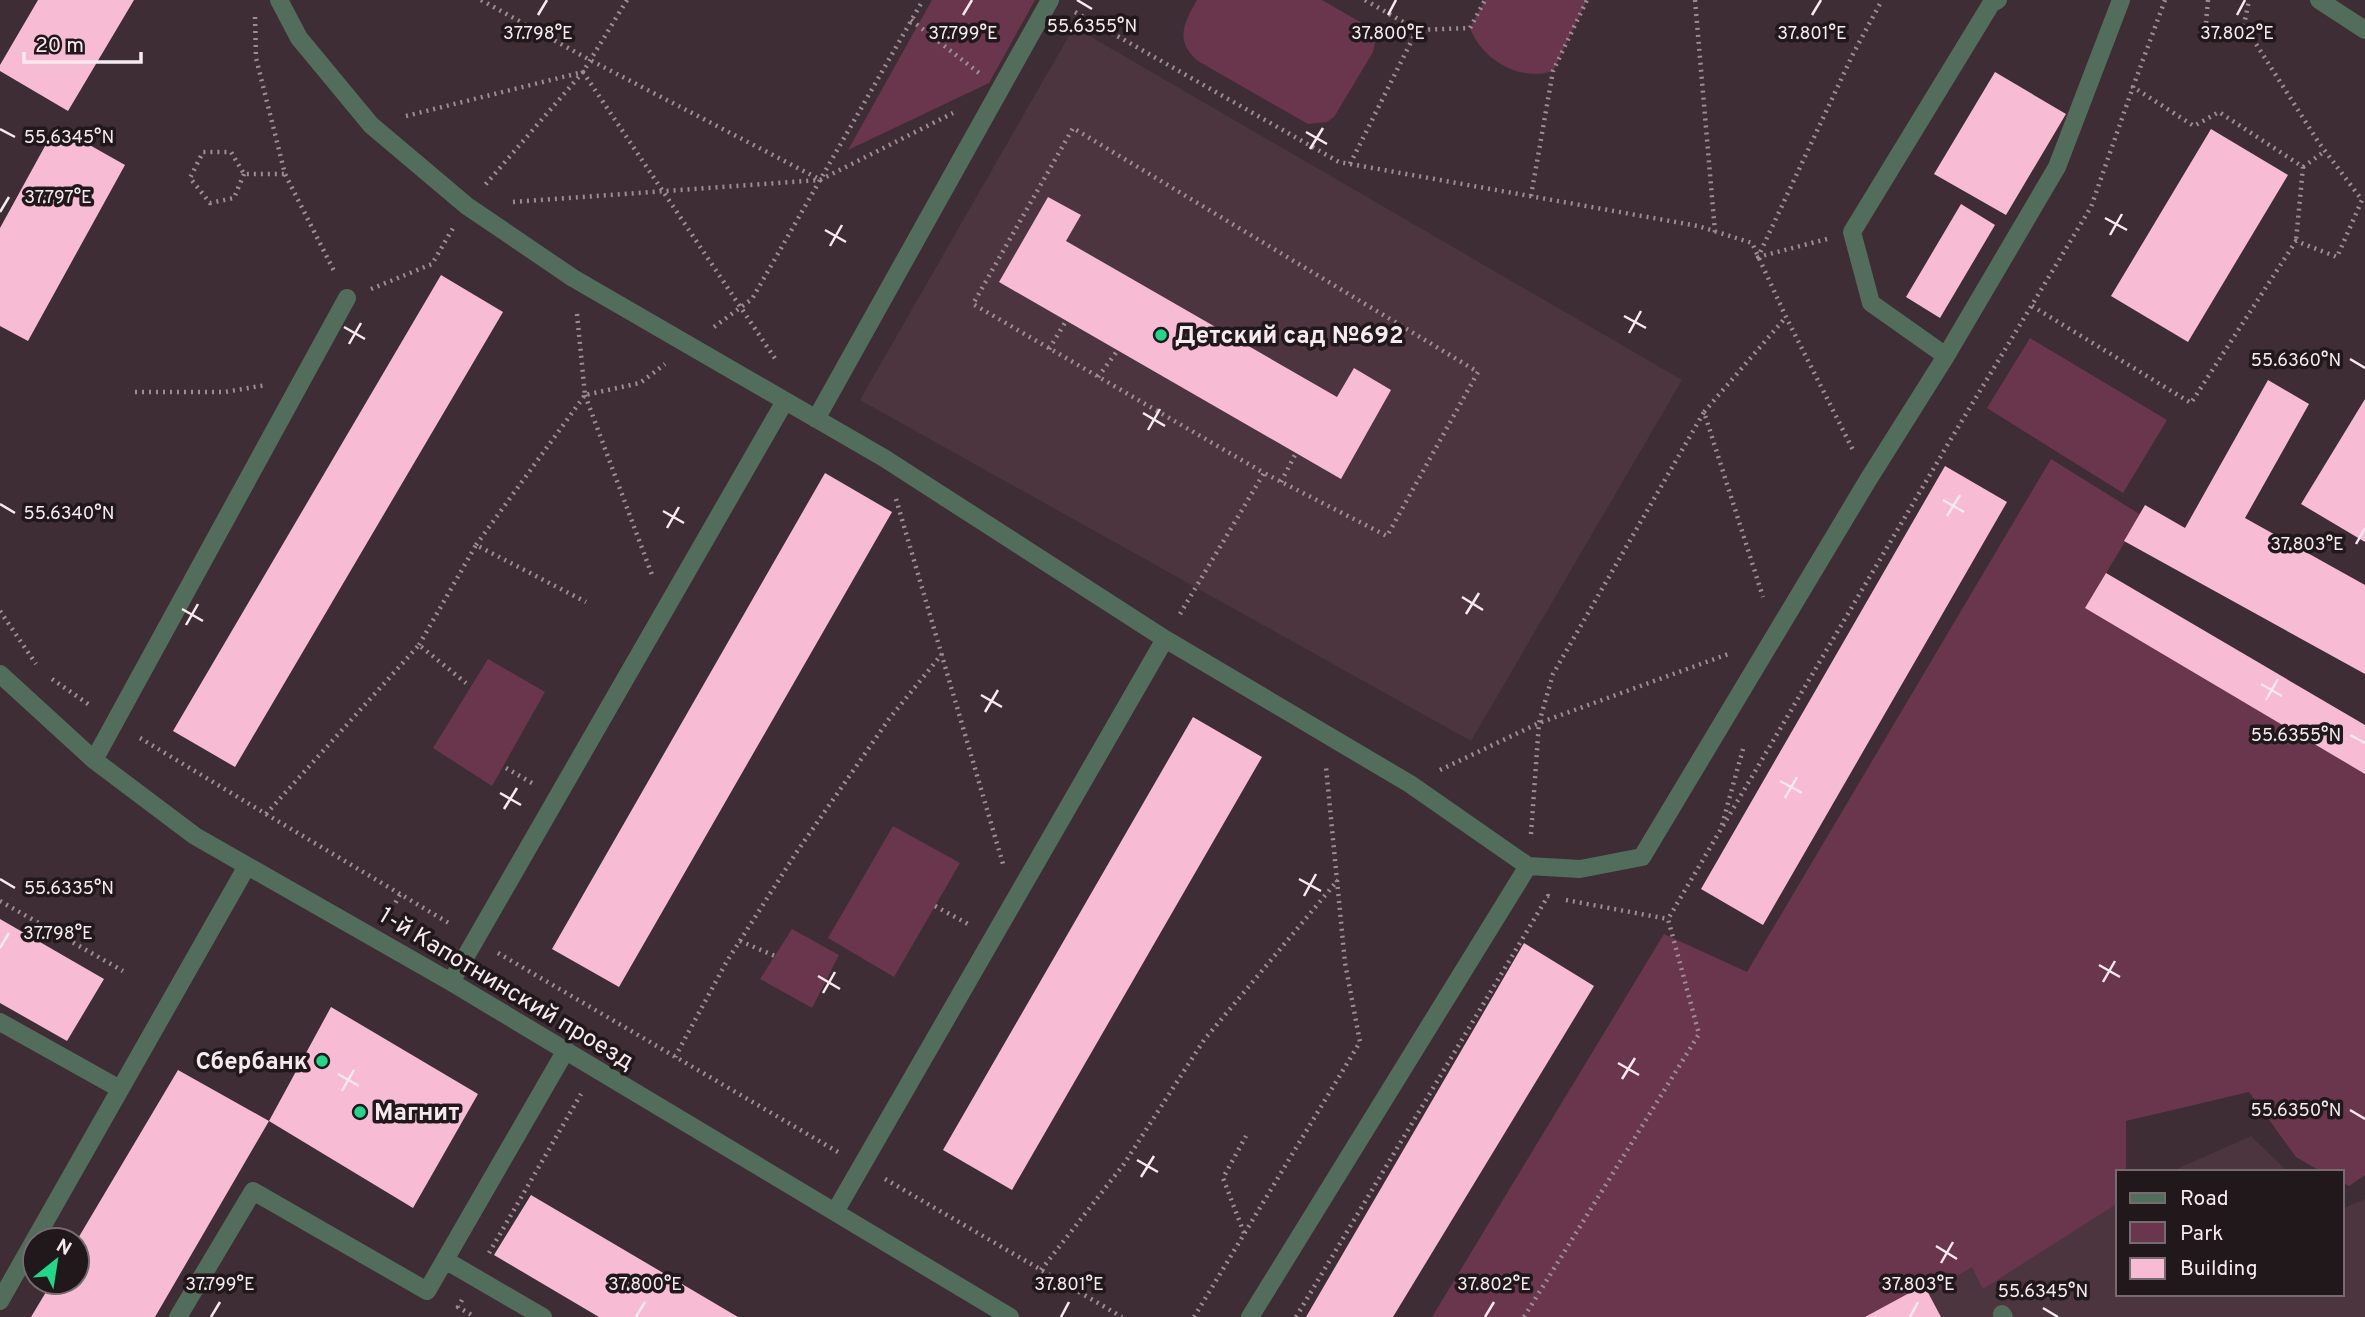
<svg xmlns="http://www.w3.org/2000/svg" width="2365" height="1317" font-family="Overpass,sans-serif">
<rect width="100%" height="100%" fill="#3e2d34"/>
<!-- built -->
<path fill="#4c353f" d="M1074,27L1682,380L1471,741L860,400Z
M2251,1136L2288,1172H2170Z
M2118,1195V1294H2342V1209L2365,1199V1317H1779Z"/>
<!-- green -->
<path fill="#6a364d" d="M932,0H1035L989,83L848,150Z
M1197,0H1322L1367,26L1375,43L1373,52L1334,117L1327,122L1308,124L1198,61C1174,41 1184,23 1197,0Z
M1485,0H1587L1553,71C1520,82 1482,60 1470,28Z
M2030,338L2167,420L2123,493L1987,408Z
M2051,459L2141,515L2090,600L2365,767V1175L2349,1186L2342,1182V1172H2322L2296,1157L2249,1092L2126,1121V1172H2118V1203L1983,1289L1972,1267L1888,1317H1432L1664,934L1747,972Z
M488,659L545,692L492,786L433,748Z
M893,826L960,863L894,977L828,938Z
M792,929L839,955L812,1008L760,979Z"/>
<!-- building -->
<path fill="#f7bcd3" d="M38,0H134L68,111L0,71V65Z
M1995,72L2066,114L2006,215L1934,174Z
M56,126L125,165L28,341L0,326V228Z
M2211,129L2288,175L2188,342L2111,296Z
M1048,197L1081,215L1066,241L1337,397L1354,368L1391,390L1341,479L999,282Z
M1961,204L1995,225L1940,318L1906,297Z
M441,275L503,312L235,767L173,731Z
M2268,380L2309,404L2245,518L2365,585V674L2124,541L2145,505L2185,528Z
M2365,399V542L2301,504Z
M1945,466L2007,502L1763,925L1701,889Z
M825,473L892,512L619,987L552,949Z
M2106,573L2365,725V774L2085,608Z
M1193,717L1262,757L1012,1190L943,1150Z
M0,919L104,979L67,1041L0,1003Z
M1524,943L1594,986L1393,1317H1306Z
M331,1007L478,1094L413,1208L269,1121Z
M178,1070L269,1121L155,1317H31L52,1282H77V1240Z
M531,1195L738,1317H599L494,1255Z
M1924,1285L1941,1317H1865Z"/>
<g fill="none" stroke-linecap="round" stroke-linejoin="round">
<!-- path -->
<path stroke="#9c8d93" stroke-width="4.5" stroke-dasharray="2 5" stroke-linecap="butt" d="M481,0L590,60L819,179
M627,0L583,72L776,360
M1365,0L1417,30
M1695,0L1715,232
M2165,0L2133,87L2194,126L2219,112L2303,167L2296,241
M2208,0L2206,23L2226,32L2244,25L2249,0
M1075,12L1339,162L1698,226L1752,243L1786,317L1854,452
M255,17L256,58L285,174L335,273
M911,20L979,73
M406,116L583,72L485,185
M1350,164L1417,30L1470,28L1485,0
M2303,167L2325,151
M244,174L234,198L210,203L190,178L203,152H231L244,174H285
M1531,196L1553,71L1587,0
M513,202L820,180L953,113
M1827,239L1758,257L1853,54L1882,0
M371,289L432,264L453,228
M2032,306L2191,403L2296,241L2337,257L2362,200L2319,143L2244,25
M577,314L585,395L640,383L665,364
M714,327L752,299L923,0
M1049,349L1066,321
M1098,377L1118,350
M135,392H225L266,385
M585,395L652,575
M1704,412L1786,317
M1281,482L1296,453
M896,499L1003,864
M476,545L585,395
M0,611L36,664
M1180,614L1264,473L973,304L1073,128L1478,372L1387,536L1264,473
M419,645L476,545L586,602
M52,679L91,706
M140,738L266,814L419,645L466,683
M506,768L532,783
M1440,770L1539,723L1731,653
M266,814L452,925
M1722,825L1743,749
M1531,834L1539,723L1553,674L1704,412L1763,597
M1566,900L1668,919
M0,901L123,971
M935,906L968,924
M389,915L400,894
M740,941L775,956
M498,953L838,1152
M675,1057L727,961L796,853L889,719L942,654
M885,1179L1122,1317
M1244,1233L1223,1178L1246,1136
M489,1253L581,1094
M1041,1270L1124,1164L1204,1040L1338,880
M462,1300L458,1307L475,1317
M1194,1317L1360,1042L1345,963L1326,767
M1296,1317L1548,896L1550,897
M1524,1317L1699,1034L1668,919L1951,439L2091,207L2133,87"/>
<!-- minor -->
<path stroke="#526d5c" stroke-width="18" d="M279,0L299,38L371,125L467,206L573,278L884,458L1165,639L1410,784L1528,866
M2319,0L2365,30
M1946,356L1871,303L1852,232L1991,4L1998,0
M816,419L1050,0
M0,674L94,760L195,836L451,982L1010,1317
M94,760L347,298
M451,982L785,401
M0,1022L120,1089
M835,1212L1165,639
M445,1260L543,1317
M0,1301L247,866
M2002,1314L2004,1317
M178,1317L253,1191L427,1291L566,1050
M1250,1317L1528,866L1580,869L1642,857L1868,480L1946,356L2057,167L2121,0"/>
</g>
<!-- ticks -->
<path fill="none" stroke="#f6eaef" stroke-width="2.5" d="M1077,0L1092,9M538,15L547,0M963,15L972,0M1388,15L1396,0M1812,15L1821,0M2237,15L2245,0M0,129L15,137M1306,132L1327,144M1310,149L1323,128M0,212L9,197M2105,218L2127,230M825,230L846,242M2110,235L2122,214M830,246L842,225M1624,316L1646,328M344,327L365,339M1629,333L1641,311M349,344L361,323M2350,359L2365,368M1143,413L1165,426M1148,430L1160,409M1943,500L1964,512M0,504L15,513M663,511L684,523M1947,516L1960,495M667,528L679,507M2356,544L2365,528M1462,597L1483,610M182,609L203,621M1466,614L1479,593M186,625L198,604M2261,684L2282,696M981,695L1002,707M2266,700L2278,679M985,712L998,690M2350,735L2365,743M1780,781L1802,793M500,793L521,805M1785,798L1797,777M504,809L517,788M0,879L15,888M1299,879L1321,891M1304,896L1316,874M0,948L9,933M2099,965L2120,977M818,976L840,989M2103,982L2115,961M823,993L835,972M1618,1063L1639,1075M338,1074L359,1086M1622,1079L1635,1058M342,1091L354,1070M2350,1110L2365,1119M1137,1160L1158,1172M1141,1177L1154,1156M1936,1246L1957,1259M1941,1263L1953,1242M2043,1308L2058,1317M211,1317L220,1302M636,1317L645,1302M1061,1317L1069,1302M1485,1317L1494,1302M1910,1317L1918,1302"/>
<!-- markers -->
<g fill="#20d887" stroke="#20181b" stroke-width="2.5">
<circle cx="1161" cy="335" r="7"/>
<circle cx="322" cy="1061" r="7"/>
<circle cx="360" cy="1112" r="7"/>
</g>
<g text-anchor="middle" stroke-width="7" stroke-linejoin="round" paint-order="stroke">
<!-- poi labels -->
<g font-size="24" font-weight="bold" fill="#f6eaef" stroke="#20181b" text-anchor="start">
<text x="1175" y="343">Детский сад №692</text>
<text x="308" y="1069" text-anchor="end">Сбербанк</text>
<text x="374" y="1120">Магнит</text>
</g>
<!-- street labels -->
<g font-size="24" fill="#f6eaef" stroke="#20181b">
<text transform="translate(507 988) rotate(31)" y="8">1-й Капотнинский проезд</text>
</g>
</g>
<g font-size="18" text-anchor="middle" fill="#f6eaef" stroke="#20181b" stroke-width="7" stroke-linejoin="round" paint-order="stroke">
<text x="1092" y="32">55.6355°N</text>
<text x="538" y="39">37.798°E</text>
<text x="963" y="39">37.799°E</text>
<text x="1388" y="39">37.800°E</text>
<text x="1812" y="39">37.801°E</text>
<text x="2237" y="39">37.802°E</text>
<text x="69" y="143">55.6345°N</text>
<text x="58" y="203">37.797°E</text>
<text x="2296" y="366">55.6360°N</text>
<text x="69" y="519">55.6340°N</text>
<text x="2307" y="550">37.803°E</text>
<text x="2296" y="741">55.6355°N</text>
<text x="69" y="894">55.6335°N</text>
<text x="58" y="939">37.798°E</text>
<text x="2296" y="1116">55.6350°N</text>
<text x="220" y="1290">37.799°E</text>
<text x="645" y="1290">37.800°E</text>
<text x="1069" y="1290">37.801°E</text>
<text x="1494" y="1290">37.802°E</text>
<text x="1918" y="1290">37.803°E</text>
<text x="2043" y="1297">55.6345°N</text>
</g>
<!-- legend -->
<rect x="2116" y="1170" width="228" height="126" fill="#20181b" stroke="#766c70" stroke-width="2"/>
<rect x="2130" y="1193" width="35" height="10" fill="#526d5c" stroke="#766c70" stroke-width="2"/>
<text x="2180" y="1205" font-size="21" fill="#f6eaef">Road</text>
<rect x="2130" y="1222" width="35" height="21" fill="#6a364d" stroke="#766c70" stroke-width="2"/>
<text x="2180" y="1240" font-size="21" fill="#f6eaef">Park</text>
<rect x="2130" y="1258" width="35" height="21" fill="#f7bcd3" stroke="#766c70" stroke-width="2"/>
<text x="2180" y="1275" font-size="21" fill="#f6eaef">Building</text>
<!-- north arrow -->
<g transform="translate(56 1261) rotate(30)"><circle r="33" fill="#20181b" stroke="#766c70" stroke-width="2"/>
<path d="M0-5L12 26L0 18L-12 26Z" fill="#20d887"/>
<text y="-10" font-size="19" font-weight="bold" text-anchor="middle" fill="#f6eaef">N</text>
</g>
<!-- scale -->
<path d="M24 52v10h117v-10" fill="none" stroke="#f6eaef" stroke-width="3.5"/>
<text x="35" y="52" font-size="21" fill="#f6eaef" stroke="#20181b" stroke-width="5" paint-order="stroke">20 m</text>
</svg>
